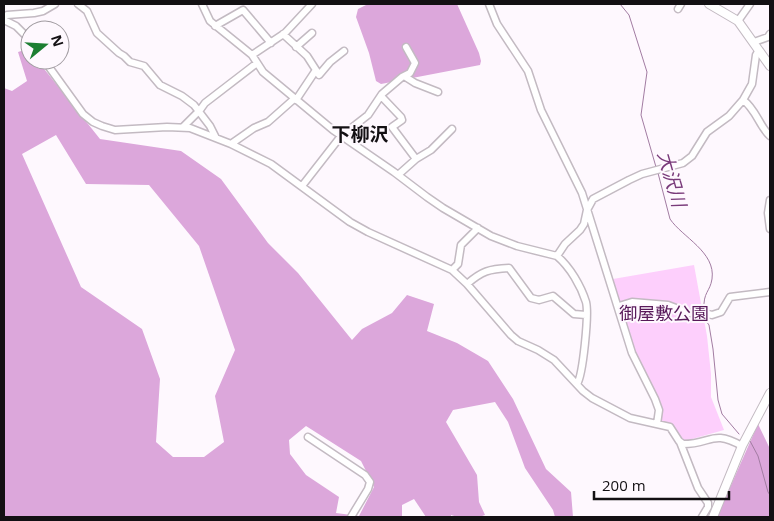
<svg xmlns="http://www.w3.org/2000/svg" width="774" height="521" font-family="'Open Sans','Noto Sans JP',sans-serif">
<rect width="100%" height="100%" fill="#fef8fe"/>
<!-- green -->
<path fill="#fdcffc" d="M694,265L707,336L711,374V397L724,430L685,441L680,437L673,426L660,421L661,405L634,352L613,279Z"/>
<!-- forest -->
<path fill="#dca7db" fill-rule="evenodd" d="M368,4H457L479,53L481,61L480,65L381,84L376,81L369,53L356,17L358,9Z
M28,49L30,51V60H37L100,139L181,151L221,179L268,243L298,273L352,340L362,329L392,313L407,295L434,304L427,331L457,343L488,361L513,399L546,469L571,492L573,517H555L553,510L525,468L508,422L495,402L453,410L446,422L477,475L479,502L485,515C476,519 461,519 451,515V517H426L414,499L402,505V517H4V88L12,91L27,81L18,52ZM56,135L86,184L149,185L199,246L235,350L215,396L224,442L204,457H173L156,442L160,379L142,329L81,287L22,154ZM306,426L361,461L374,487L359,516L336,513L339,497L306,475L290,454L289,440Z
M758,424L770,449V517H717Z"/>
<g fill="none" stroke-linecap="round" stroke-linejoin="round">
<!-- stream -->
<path stroke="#a27ca2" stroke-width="1" d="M620,4L629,15L647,72L641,115L656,167
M658,173L670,219C682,237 716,252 712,279C710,292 703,292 704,309
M705,316L706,321L709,325L713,349L718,400L722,414L739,434
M750,441L758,456L768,492L770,495"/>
<defs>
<path id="minor" d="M78,4L87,11L97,33L119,53L124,56L130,62L144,66L160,85L182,96L194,105L210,126L216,138
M202,4L210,21L252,55L263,72L333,130L394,172L427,197L443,208L491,236L517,246L557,256C570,267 581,286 586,302C589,314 583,375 577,384
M489,4L497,24L528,71L541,110L582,193L632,353L655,399L659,410L657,424
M678,9L681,4
M4,17L7,15L34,13L43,11L55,4
M4,20L16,26L30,40
M738,21L750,4
M215,26L243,10L271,43
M283,34L307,56L316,70L296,100
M754,42L768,37L770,34
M296,47L312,33
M252,55L285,33L312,4
M44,60L83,114L93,122L102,126L115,130L167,127L190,128L231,144L271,164L350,222L368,232L452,270L467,284L511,335L518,341L538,350L554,360L583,391L592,398L630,418L670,427L679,441L683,444C712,444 712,429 742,446
M316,70L319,75L330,62L344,51
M404,76L415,83L438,92
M381,96L401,117L402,120L392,127L416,159
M743,100C756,109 759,126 770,136
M183,127L200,110L205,103L257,63
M231,144L254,128L268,122L294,99
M398,175L416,159L431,150L452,129
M302,186L341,136L368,115L382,94L402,77L410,73L415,63L406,47
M770,200L768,213L770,229
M557,256L565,244L580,230L584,224L587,210L593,199L629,180L642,174L683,163L692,156L707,132L729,116L743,100L752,84L756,55L759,50
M452,270L458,264L461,245L478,228
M467,284C482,271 489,269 509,268L531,298L539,300L553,296L574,314L586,315
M619,306L632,302L668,305L689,313L700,312L712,315L721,312L730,297L770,292
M308,437L365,475L370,482L368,489L351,517
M680,442L698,488L708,503V507L702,517"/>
<path id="major" d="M709,4L738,21L770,66
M713,517L742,446L770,393"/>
</defs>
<!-- minor casing -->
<use href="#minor" stroke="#c3bac2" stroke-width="9"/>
<!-- major casing -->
<use href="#major" stroke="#c3bac2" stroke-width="10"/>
<!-- minor -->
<use href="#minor" stroke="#fff" stroke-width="6"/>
<!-- major -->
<use href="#major" stroke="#fff" stroke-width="8"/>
</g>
<g text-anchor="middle" stroke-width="4" stroke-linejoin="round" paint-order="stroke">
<!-- park labels -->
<g font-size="18" fill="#581a5a" stroke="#fef8fe">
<text x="664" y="320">御屋敷公園</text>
</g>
<!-- neighbourhood labels -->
<g font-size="19" font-weight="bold" fill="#131013" stroke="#fef8fe">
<text x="360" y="141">下柳沢</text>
</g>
<!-- water labels -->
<g font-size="19" font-style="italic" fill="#793a7a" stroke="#fef8fe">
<text transform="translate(672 179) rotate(74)" y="7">大沢川</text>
</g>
</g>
<!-- border -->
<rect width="774" height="521" fill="none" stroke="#131013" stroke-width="10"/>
<!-- north arrow -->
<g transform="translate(45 45) rotate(72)"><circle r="24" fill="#fef8fe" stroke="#a09ba0"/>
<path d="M0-4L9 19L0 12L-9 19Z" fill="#1c7f32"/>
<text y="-8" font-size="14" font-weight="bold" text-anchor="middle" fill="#131013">N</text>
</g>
<!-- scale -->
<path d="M594 491v8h135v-8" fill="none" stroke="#131013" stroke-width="2.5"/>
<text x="602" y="491" font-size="15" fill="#131013" stroke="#fef8fe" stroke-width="4" paint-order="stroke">200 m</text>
</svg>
